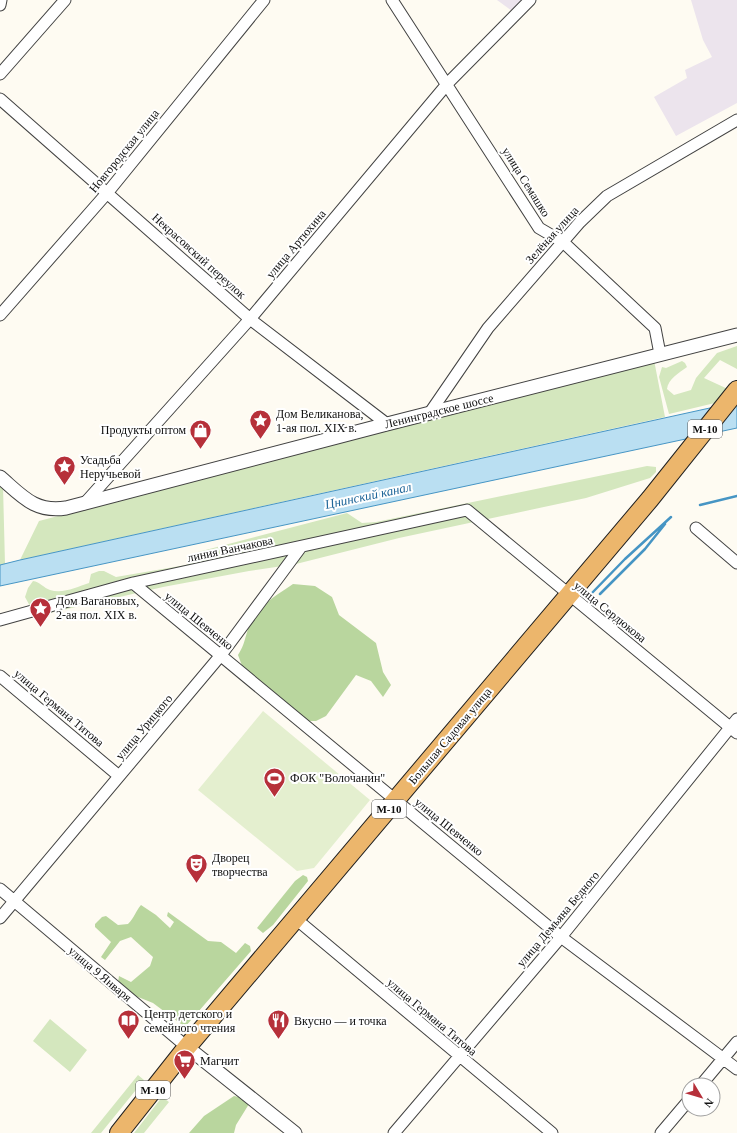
<svg xmlns="http://www.w3.org/2000/svg" width="737" height="1133" font-family="'Times New Roman',serif">
<rect width="100%" height="100%" fill="#fefbf2"/>
<!-- industrial -->
<path fill="#ece4ed" d="M497,0H523L512,11Z
M691,0H737V103L676,136L654,97L687,78L685,70L712,57L703,40Z"/>
<!-- green -->
<path fill="#d4e7be" d="M737,346V369L720,360L704,378L730,390L719,402L669,414L659,377L662,367L666,368L682,361L685,363L687,367C679,373 668,379 667,389L674,395L691,390L696,378L717,353Z
M654,360L665,417L20,560L39,521Z
M647,466L656,467V472L650,478L586,498L399,538L296,564L249,571L163,587L41,615L31,608L25,597L28,588L33,581C40,582 44,588 50,590C63,594 77,587 89,583L91,574L99,571H104L116,577L186,565L190,563L198,552L347,513L362,523L376,522Z
M0,484L3,486L5,564L0,565Z
M50,1019L87,1050L70,1072L33,1041Z
M138,1075L144,1080L101,1133H91Z
M162,1097L169,1102L144,1133H134Z"/>
<!-- forest -->
<path fill="#b9d69e" d="M293,584L315,586L332,597L339,615L376,643L383,672L391,685L383,697L371,681L356,675L326,716L316,721H306L244,671L238,655C245,644 245,637 249,626C257,606 277,595 293,584Z
M303,875L307,877L308,881L273,925L263,933L257,928L295,881Z
M141,905L156,915L170,928L174,922L167,916L168,912L208,941L221,942L236,953L245,943L250,946L251,951L185,1027L153,1003L133,995L118,982L119,976L131,982L150,966L153,957L131,937L120,941L105,960L101,957L111,942L95,927V924L102,917L106,916L118,925L128,924C135,917 135,912 141,905Z
M234,1096L243,1098L249,1104L236,1125L234,1133H189L204,1116Z"/>
<!-- pitch -->
<path fill="#e4efcf" d="M263,711L370,800L314,868L297,871L198,790Z"/>
<!-- water -->
<path fill="#badff2" stroke="#4695c4" d="M737,402V428L0,586V565L20,560Z"/>
<g fill="none" stroke-linecap="round" stroke-linejoin="round">
<!-- stream -->
<path stroke="#4695c4" stroke-width="2.5" d="M700,505L737,496
M591,594L625,559L671,517
M600,594L645,549L665,524"/>
<defs>
<path id="minor" d="M392,0L539,228L563,242L655,328L660,354
M0,5L1,0
M0,74L65,0
M0,99L250,319L387,424
M0,315L108,192L264,0
M429,414L488,328L580,222L607,196L737,120
M84,504L250,319L448,83L530,0
M696,528L737,563
M133,583L561,937L737,1069
M0,620L133,583L467,510L737,733
M0,676L119,776
M0,889L187,1047
M0,918L221,655L301,547
M296,919L552,1133
M701,1085L737,1042
M394,1133L561,937L737,719
M661,1133L689,1100"/>
<path id="tertiary" d="M0,477C22,496 35,513 66,508L387,424L737,335
M187,1047L295,1133"/>
<path id="trunk" d="M119,1133L187,1047L650,499L737,390"/>
</defs>
<!-- minor casing -->
<use href="#minor" stroke="#424242" stroke-width="13"/>
<!-- tertiary casing -->
<use href="#tertiary" stroke="#424242" stroke-width="15"/>
<!-- trunk casing -->
<use href="#trunk" stroke="#202020" stroke-width="20"/>
<!-- minor -->
<use href="#minor" stroke="#fff" stroke-width="11"/>
<!-- tertiary -->
<use href="#tertiary" stroke="#fff" stroke-width="13"/>
<!-- trunk -->
<use href="#trunk" stroke="#ecb66c" stroke-width="18"/>
</g>
<!-- icons -->
<defs>
<symbol id="sight-pin" viewBox="-11 -11 22 30"><path d="M0 17L-7.5 6A9.5 9.5 0 1 1 7.5 6Z" fill="#b6303a" stroke="#fff"/><path d="M0-6L1.8-2.2L6-1.7L2.9 1.2L3.7 5.4L0 3.3L-3.7 5.4L-2.9 1.2L-6-1.7L-1.8-2.2Z" fill="#fff"/></symbol>
<symbol id="shop-pin" viewBox="-11 -11 22 30"><path d="M0 17L-7.5 6A9.5 9.5 0 1 1 7.5 6Z" fill="#b6303a" stroke="#fff"/><path d="M-5-2.5h2.3a2.7 3.5 0 0 1 5.4 0H5L5.5 6h-11ZM-1.5-2.5h3a1.5 2.3 0 0 0-3 0Z" fill="#fff"/></symbol>
<symbol id="stadium-pin" viewBox="-11 -11 22 30"><path d="M0 17L-7.5 6A9.5 9.5 0 1 1 7.5 6Z" fill="#b6303a" stroke="#fff"/><path d="M0-5a6.5 5 0 1 0 0 10a6.5 5 0 1 0 0-10ZM-3.5-1.8h7v3.6h-7Z" fill="#fff"/></symbol>
<symbol id="theatre-pin" viewBox="-11 -11 22 30"><path d="M0 17L-7.5 6A9.5 9.5 0 1 1 7.5 6Z" fill="#b6303a" stroke="#fff"/><path d="M-5-5.5Q0-4 5-5.5V0Q5 5 0 6Q-5 5-5 0ZM-3.3-2.5H-1v1.5H-3.3ZM1-2.5H3.3v1.5H1ZM-2.8 1Q0 5.5 2.8 1Z" fill="#fff"/></symbol>
<symbol id="library-pin" viewBox="-11 -11 22 30"><path d="M0 17L-7.5 6A9.5 9.5 0 1 1 7.5 6Z" fill="#b6303a" stroke="#fff"/><path d="M-6-4Q-3-5.5-.7-3.5V5Q-3 3-6 4ZM6-4Q3-5.5 .7-3.5V5Q3 3 6 4Z" fill="#fff"/></symbol>
<symbol id="restaurant-pin" viewBox="-11 -11 22 30"><path d="M0 17L-7.5 6A9.5 9.5 0 1 1 7.5 6Z" fill="#b6303a" stroke="#fff"/><path d="M-5-6h1v4h1v-4h1v4h1v-4h1v5L-1.5 .5V6h-2V.5L-5-1ZM5-6V6H3V1.5H1.5Q1.5-4 5-6Z" fill="#fff"/></symbol>
<symbol id="supermarket-pin" viewBox="-11 -11 22 30"><path d="M0 17L-7.5 6A9.5 9.5 0 1 1 7.5 6Z" fill="#b6303a" stroke="#fff"/><path d="M-6-5.5h2.5l.6 2H6L4.5 2H-2.5L-4.4-4H-6ZM-1.5 3.2a1.3 1.3 0 1 0 .1 0ZM3 3.2a1.3 1.3 0 1 0 .1 0Z" fill="#fff"/></symbol>
</defs>
<g fill-rule="evenodd">
<use href="#sight-pin" x="248" y="408" width="25" height="34"/>
<use href="#shop-pin" x="188" y="418" width="25" height="34"/>
<use href="#sight-pin" x="52" y="454" width="25" height="34"/>
<use href="#sight-pin" x="28" y="596" width="25" height="34"/>
<use href="#stadium-pin" x="262" y="766" width="25" height="34"/>
<use href="#theatre-pin" x="184" y="852" width="25" height="34"/>
<use href="#library-pin" x="116" y="1008" width="25" height="34"/>
<use href="#restaurant-pin" x="266" y="1008" width="25" height="34"/>
<use href="#supermarket-pin" x="172" y="1048" width="25" height="34"/>
</g>
<g text-anchor="middle" stroke-width="4" stroke-linejoin="round" paint-order="stroke">
<!-- shield labels -->
<g fill="#fff" stroke="#575757" stroke-width="1">
<rect x="688" y="420" width="34" height="18" rx="3"/>
<rect x="372" y="800" width="34" height="18" rx="3"/>
<rect x="136" y="1081" width="34" height="18" rx="3"/>
</g>
<g font-size="11" font-weight="bold" fill="#0f0f0f">
<text x="705" y="433">М-10</text>
<text x="389" y="813">М-10</text>
<text x="153" y="1094">М-10</text>
</g>
<!-- street labels -->
<g font-size="12" fill="#0f0f0f" stroke="#fff">
<text transform="translate(124 151) rotate(-51)" y="4">Новгородская улица</text>
<text transform="translate(526 182) rotate(58)" y="4">улица Семашко</text>
<text transform="translate(552 235) rotate(-48)" y="4">Зелёная улица</text>
<text transform="translate(296 244) rotate(-50)" y="4">улица Артюхина</text>
<text transform="translate(199 256) rotate(42)" y="4">Некрасовский переулок</text>
<text transform="translate(439 411) rotate(-14)" y="4">Ленинградское шоссе</text>
<text transform="translate(230 549) rotate(-12)" y="4">линия Ванчакова</text>
<text transform="translate(610 612) rotate(39)" y="4">улица Сердюкова</text>
<text transform="translate(199 621) rotate(39)" y="4">улица Шевченко</text>
<text transform="translate(59 708) rotate(40)" y="4">улица Германа Титова</text>
<text transform="translate(144 727) rotate(-50)" y="4">улица Урицкого</text>
<text transform="translate(450 736) rotate(-50)" y="4">Большая Садовая улица</text>
<text transform="translate(449 827) rotate(39)" y="4">улица Шевченко</text>
<text transform="translate(558 919) rotate(-50)" y="4">улица Демьяна Бедного</text>
<text transform="translate(100 974) rotate(40)" y="4">улица 9 Января</text>
<text transform="translate(432 1017) rotate(40)" y="4">улица Германа Титова</text>
</g>
<!-- poi labels -->
<g font-size="12" fill="#0f0f0f" stroke="#fff" text-anchor="start">
<text x="276" y="418">Дом Великанова,<tspan x="276" dy="14">1-ая пол. XIX в.</tspan></text>
<text x="186" y="434" text-anchor="end">Продукты оптом</text>
<text x="80" y="464">Усадьба<tspan x="80" dy="14">Неручьевой</tspan></text>
<text x="56" y="605">Дом Вагановых,<tspan x="56" dy="14">2-ая пол. XIX в.</tspan></text>
<text x="290" y="782">ФОК "Волочанин"</text>
<text x="212" y="862">Дворец<tspan x="212" dy="14">творчества</tspan></text>
<text x="144" y="1018">Центр детского и<tspan x="144" dy="14">семейного чтения</tspan></text>
<text x="294" y="1025">Вкусно — и точка</text>
<text x="200" y="1065">Магнит</text>
</g>
<!-- water labels -->
<g font-size="13" font-style="italic" fill="#206799" stroke="#fff">
<text transform="translate(368 495) rotate(-12)" y="5">Цнинский канал</text>
</g>
</g>
<!-- north arrow -->
<g transform="translate(701 1097) rotate(128)"><circle r="19" fill="#ffffff" stroke="#9f9f9f"/>
<path d="M0-3L7 15L0 10L-7 15Z" fill="#b6303a"/>
<text y="-6" font-size="11" font-weight="bold" text-anchor="middle" fill="#0f0f0f">N</text>
</g>
</svg>
